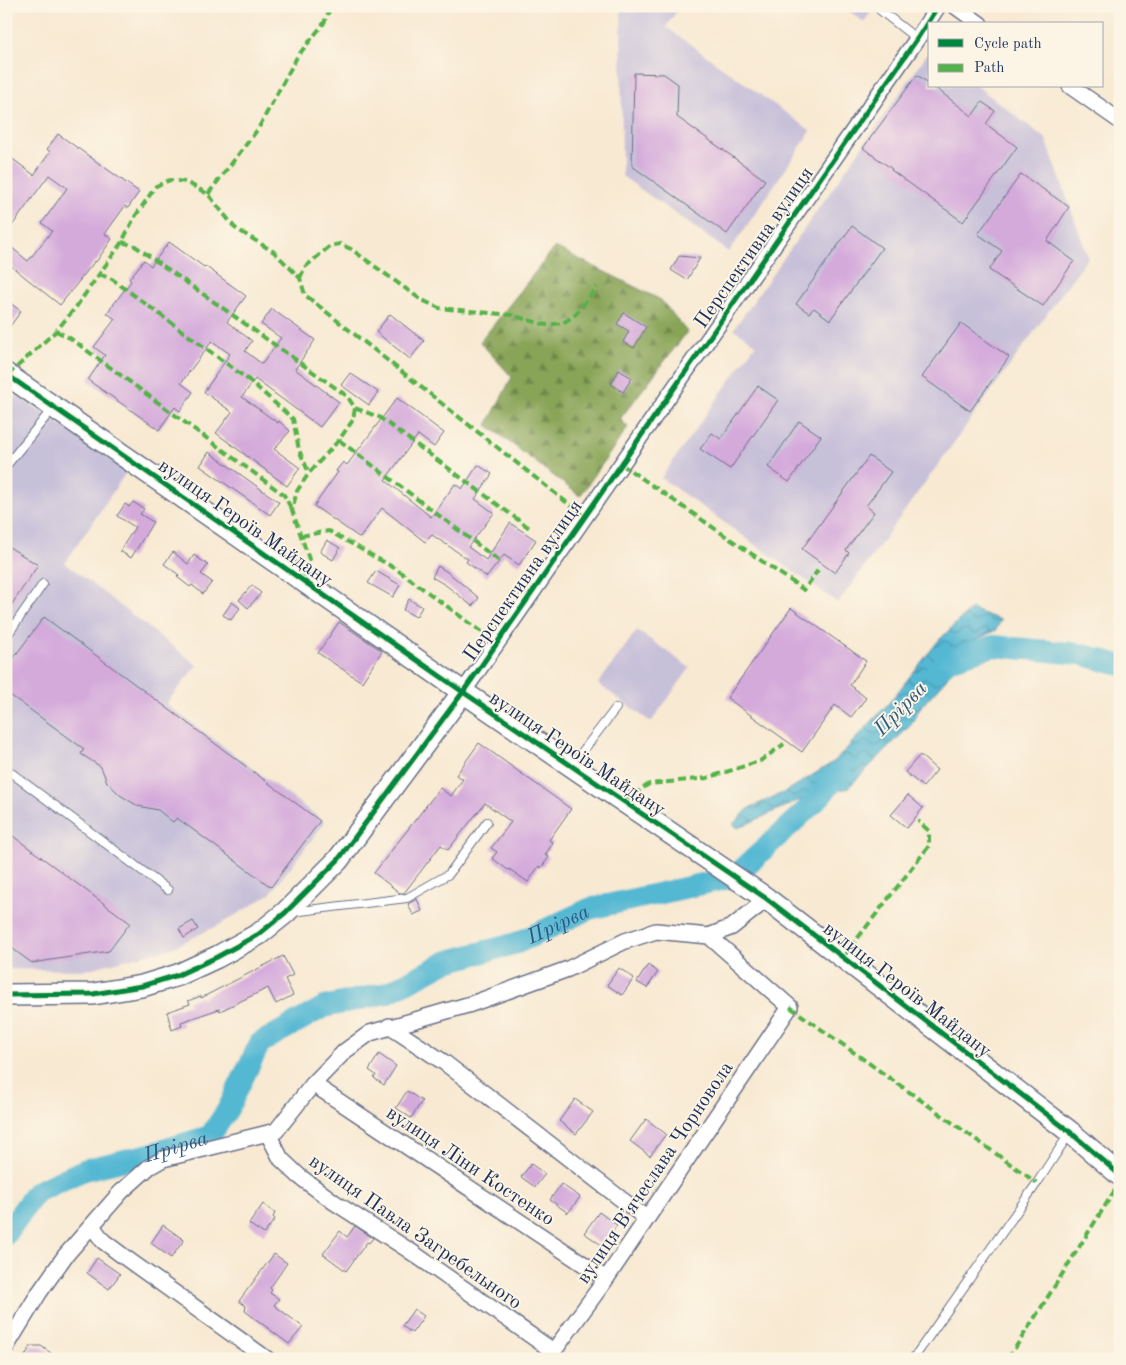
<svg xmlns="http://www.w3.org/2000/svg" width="1126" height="1365" font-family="'Old Standard TT',serif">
<defs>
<pattern id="forest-firs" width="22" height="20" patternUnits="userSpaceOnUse" patternTransform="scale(1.25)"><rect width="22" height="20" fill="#88a456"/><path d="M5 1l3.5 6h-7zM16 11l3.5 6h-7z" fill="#6e864a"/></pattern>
<pattern id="water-waves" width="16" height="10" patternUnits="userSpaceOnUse" patternTransform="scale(1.25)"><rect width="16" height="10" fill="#54b8d3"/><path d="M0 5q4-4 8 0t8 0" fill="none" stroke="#4596ae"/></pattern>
</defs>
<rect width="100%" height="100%" fill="#fcf5e5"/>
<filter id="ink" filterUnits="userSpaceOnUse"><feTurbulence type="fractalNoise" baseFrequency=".02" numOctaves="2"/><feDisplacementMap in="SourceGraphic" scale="10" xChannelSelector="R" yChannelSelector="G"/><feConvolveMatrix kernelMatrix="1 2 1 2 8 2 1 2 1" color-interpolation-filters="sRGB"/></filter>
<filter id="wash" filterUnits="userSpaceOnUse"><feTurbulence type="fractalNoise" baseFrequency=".0096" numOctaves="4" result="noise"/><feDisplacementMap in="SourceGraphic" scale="20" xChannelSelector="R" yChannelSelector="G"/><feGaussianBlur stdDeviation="1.12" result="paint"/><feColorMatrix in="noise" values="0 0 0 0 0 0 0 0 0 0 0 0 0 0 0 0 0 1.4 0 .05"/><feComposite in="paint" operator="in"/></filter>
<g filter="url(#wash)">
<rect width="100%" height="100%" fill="#f8e9d2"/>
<!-- industrial -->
<path fill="#c7c0d9" d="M621,6H680L666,27L811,131L729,252L622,176Z
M842,6H875L864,22Z
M930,50V86H977L1046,139L1088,257L838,603L661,478L756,344L734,329Z
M17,395L127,471L65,563L197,665L166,704L325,822L270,894L221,924L172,948L85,970L6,969V408Z
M637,630L690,668L651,722L598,684Z"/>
<!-- forest -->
<path fill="url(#forest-firs)" stroke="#526a5a" d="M555,247L661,300L687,332L620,419L628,427L580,496L487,425L512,377L480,342Z"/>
<!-- water -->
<path fill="url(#water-waves)" stroke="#387498" d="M971,609L1001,620L996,630L971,642L946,679L920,708L910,726L848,788L797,801L738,828L733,824L749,808L787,791L835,761L888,704L939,640Z"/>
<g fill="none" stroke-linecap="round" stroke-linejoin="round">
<!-- river -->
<g stroke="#54b8d3" stroke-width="22">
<path d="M937,671L949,660L993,646L1080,654L1120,665"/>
<path id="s1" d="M6,1234L36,1192L84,1170L150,1154L210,1136L228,1109L260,1043L324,1007L387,993L446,962L517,943L589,909L734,877L818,799L841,772"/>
</g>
</g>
<g id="blocks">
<!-- building -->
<path fill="#d4aadb" d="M634,73L664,74L678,84L677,117L765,180L727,234L632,166Z
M917,75L930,84V86H933L972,116L982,102L995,111L986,124L1017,147L963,222L891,170L892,169L863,148Z
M58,134L139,192L128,208L125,206L105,234L112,239L96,262L95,261L60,305L6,262V243L28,261L52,231L42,223L67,188L49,175L6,234V154L34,175L50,152L47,149Z
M1021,174L1069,207L1047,241L1074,261L1043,306L989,270L1002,251L978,234Z
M852,226L882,248L830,320L814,308L809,313L796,304Z
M169,242L204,267L205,266L246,296L227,322L252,341L245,351L262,364L281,338L261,324L272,309L315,340L295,369L339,402L320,427L255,379L242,397L278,423L279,421L290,431L274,449L300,468L287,486L216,433L232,412L204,392L230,354L212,341L181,383L193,392L180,411L175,407L159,430L88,380L105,355L94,347L115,319L107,313L131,281L129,279L144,260L151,266Z
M679,256L700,258L687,280L671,270Z
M6,300L21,311L6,332Z
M624,313L646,327L634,348L623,342L629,331L617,324Z
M390,314L424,341L410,359L376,332Z
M961,323L1009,357L970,411L922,377Z
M619,370L632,378L623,392L611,384Z
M350,373L378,392L369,405L341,385Z
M758,386L778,400L730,469L700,449L712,433L721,439Z
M397,398L444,433L434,447L418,435L385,480L431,517L455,484L462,489L478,465L492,474L475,499L494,513L468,547L486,560L510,523L536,540L519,565L504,555L487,577L466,562L468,559L432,535L425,542L382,508L360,538L314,506L338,472L336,471L343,462L347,465Z
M799,421L821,436L789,482L768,467Z
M209,452L279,502L270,515L200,466Z
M869,456L891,472L866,506L874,512L846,550L849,553L835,573L802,549Z
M133,502L144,509L140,514L153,522L131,558L120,551L135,527L117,516L125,504L129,507Z
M327,540L340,548L333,560L320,552Z
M6,545L38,565L6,613Z
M173,552L188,564L194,555L208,565L201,574L212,582L203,594L192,585L190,587L177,577L179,575L164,564Z
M438,566L450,574L479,598L472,606L447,586L432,577Z
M376,571L400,585L393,597L368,583Z
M252,585L261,593L248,608L239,600Z
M409,599L422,607L416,617L403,610Z
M232,602L240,608L231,620L223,615Z
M791,608L866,661L850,685L866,698L851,717L835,705L802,752L727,698Z
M44,617L320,821L271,887L177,818L173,822L158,810L138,806L120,795L107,782L101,767L81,754L84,749L6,692V668Z
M339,622L382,651L362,682L318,653Z
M479,743L571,809L549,840L553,843L545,855L549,857L541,868L539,866L528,882L509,869L508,870L492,858L497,852L491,848L511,822L485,803L448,850L441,845L404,893H400L374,873L440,788L451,796L463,779L456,775Z
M920,755L937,770L923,787L905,772Z
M908,795L923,808L907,828L891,815Z
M6,831L130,923L109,951L32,963L6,944Z
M417,899L422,911L413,915L408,904Z
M193,921L198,929L184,938L179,929Z
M283,956L293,975L285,979L293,995L276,1004L268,988L220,1011L219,1009L181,1022L182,1026L172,1030L167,1012L190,1004L188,1001L201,996V998Z
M648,965L658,972L647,988L637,982Z
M619,968L634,978L622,995L607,985Z
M379,1054L396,1066L384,1085L374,1078L376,1075L369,1070Z
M407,1091L422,1101L411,1118L396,1108Z
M575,1099L593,1112L576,1134L559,1121Z
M646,1119L666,1134L650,1156L630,1141Z
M531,1164L545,1174L535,1187L521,1177Z
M561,1184L580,1197L568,1213L550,1200Z
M263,1204L275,1213L273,1217L275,1219L264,1234L249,1224Z
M599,1212L617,1225L603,1246L584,1233Z
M163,1225L184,1240L171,1258L151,1243Z
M355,1226L373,1238L369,1243L367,1242L346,1271L323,1254L340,1231L347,1237Z
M274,1254L287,1263L270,1288L272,1290L270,1293L279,1299L274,1305L303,1327L289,1344L245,1311L246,1306L239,1301Z
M97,1258L120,1274L109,1289L87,1273Z
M414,1309L424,1316L412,1333L402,1326Z
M31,1346H41L59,1359H23Z"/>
</g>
</g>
<g filter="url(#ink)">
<use href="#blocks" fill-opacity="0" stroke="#687087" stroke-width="1"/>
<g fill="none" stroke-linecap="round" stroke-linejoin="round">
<defs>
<path id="lane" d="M880,10L917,39
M6,466L53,408
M6,637L43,584
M572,765L616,708
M6,769L168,890
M292,912L407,898L449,874L487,822
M913,1359L1037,1183L1069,1134"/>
<path id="street" d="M955,6L980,24
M1070,86L1120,121
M463,692L917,39L938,6
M389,1026L445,1063L647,1219
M313,1084L606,1279
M268,1134L281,1159L299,1176L334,1202L410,1251L553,1351
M92,1226L103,1241L123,1256L267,1359
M6,1347L39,1293L65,1256L121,1192L149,1167L163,1159L276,1131L313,1084L345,1051L370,1033L471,1004L568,969L625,941L656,931L709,936L732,927L767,899
M548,1359L606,1279L790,1007L709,936"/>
<path id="secondary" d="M6,374L463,692L767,899L1070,1132L1120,1175
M6,995L93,994L142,986L178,975L217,957L259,934L285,913L338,860L463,692"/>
</defs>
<!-- lane casing -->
<use href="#lane" stroke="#687087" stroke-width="10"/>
<!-- street casing -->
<use href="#street" stroke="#687087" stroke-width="18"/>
<!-- secondary casing -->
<use href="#secondary" stroke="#687087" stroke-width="24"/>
<!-- lane -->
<use href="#lane" stroke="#fff" stroke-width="8"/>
<!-- street -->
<use href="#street" stroke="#fff" stroke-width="15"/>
<!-- secondary -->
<use href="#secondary" stroke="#fff" stroke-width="21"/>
<!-- quiet -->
<path stroke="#55b248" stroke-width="4" stroke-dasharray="8 4" stroke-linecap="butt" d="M208,194L258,129L297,57L324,23L331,6
M122,242L135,246L347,396L355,408L353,420L339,440L309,473L297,491L292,510L310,562L301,580
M99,274L112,279L250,381L293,419L299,450L309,473
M300,278L305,267L330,246L340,244L351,249L420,299L439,308L511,315L546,325L563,323L575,315L597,287
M56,331L70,338L284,495L292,510
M8,375L56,331L76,307L122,242L134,218L156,186L170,180L186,182L208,194L235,228L274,252L300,278L305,295L585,517
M355,408L379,417L532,530
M339,440L502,563
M621,464L804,590L818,570
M301,536L329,531L396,569L497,643
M624,802L649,784L707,778L760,761L784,744
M843,957L929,846V831L918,821
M790,1007L1037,1183
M1008,1359L1039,1311L1120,1182"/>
<defs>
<path id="cycleway" d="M6,374L463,692L767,899L1070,1132L1120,1175
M6,995L93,994L142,986L178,975L217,957L259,934L285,913L338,860L463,692L917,39L938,6"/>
</defs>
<!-- cycleway casing -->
<use href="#cycleway" stroke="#fcf5e5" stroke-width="8"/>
<!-- cycleway -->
<use href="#cycleway" stroke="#00873e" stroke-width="5"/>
</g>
</g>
<g text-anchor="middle" stroke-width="4" stroke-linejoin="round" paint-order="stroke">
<!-- street labels -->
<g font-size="20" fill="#1b2f5e" stroke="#fcf5e5">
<text transform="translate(753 247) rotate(-55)" y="7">Перспективна вулиця</text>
<text transform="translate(246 522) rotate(35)" y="7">вулиця Героїв Майдану</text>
<text transform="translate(522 580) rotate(-55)" y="7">Перспективна вулиця</text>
<text transform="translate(578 753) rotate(34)" y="7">вулиця Героїв Майдану</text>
<text transform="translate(908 989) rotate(38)" y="7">вулиця Героїв Майдану</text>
<text transform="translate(471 1165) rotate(34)" y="7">вулиця Ліни Костенко</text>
<text transform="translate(654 1172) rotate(-56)" y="7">вулиця Вʼячеслава Чорновола</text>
<text transform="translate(416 1231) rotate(35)" y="7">вулиця Павла Загребельного</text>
</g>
<!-- water labels -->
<g font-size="21" font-style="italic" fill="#2c5881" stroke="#fcf5e5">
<text transform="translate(900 708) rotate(-46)" y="7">Прірва</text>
<text dy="7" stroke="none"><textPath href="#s1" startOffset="664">Прірва</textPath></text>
<text dy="7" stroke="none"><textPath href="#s1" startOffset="199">Прірва</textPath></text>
</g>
</g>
<!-- margin -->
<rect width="1126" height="1365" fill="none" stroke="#fcf5e5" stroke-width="25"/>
<!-- legend -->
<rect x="928" y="22" width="175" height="65" fill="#fcf5e5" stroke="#a2a6af"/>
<rect x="938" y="39" width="25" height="8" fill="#00873e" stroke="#a2a6af"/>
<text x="974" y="48" font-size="15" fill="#1b2f5e">Cycle path</text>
<rect x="938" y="64" width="25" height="8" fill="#55b248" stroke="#a2a6af"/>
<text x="974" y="72" font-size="15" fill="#1b2f5e">Path</text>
</svg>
